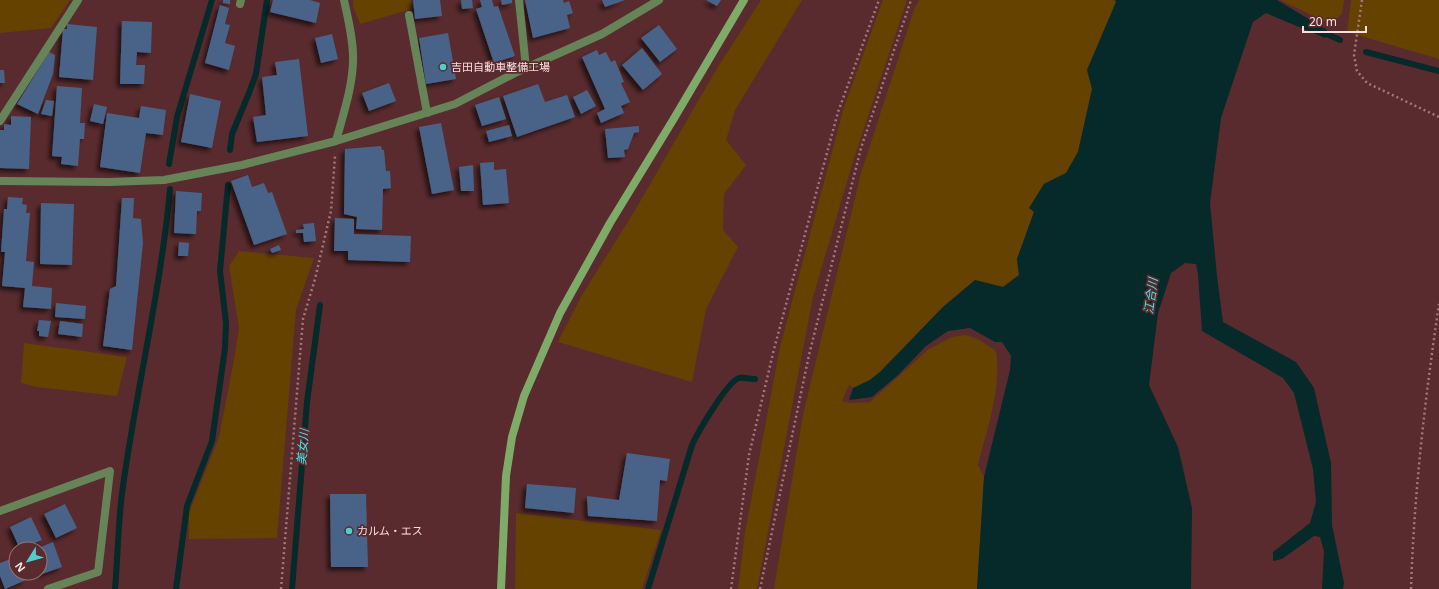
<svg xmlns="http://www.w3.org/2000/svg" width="1439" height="589" font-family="'Noto Sans','Noto Sans JP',sans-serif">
<defs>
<filter id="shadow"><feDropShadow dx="-3.5" dy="3.5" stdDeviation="2" flood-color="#0009"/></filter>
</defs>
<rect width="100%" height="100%" fill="#592b2e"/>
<!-- green -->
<path fill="#654200" d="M0,0H70L51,28L0,33Z
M353,0H411L412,9L360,24L353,6Z
M761,0H802L735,110L726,140L746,165L724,194L723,230L738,247L706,309L692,382L558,342L582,295L634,212L716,70Z
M883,0H907L854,158L813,297L757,589H738L745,532L780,347L844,107Z
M919,0H1115L1116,2L1087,70L1092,89L1078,152L1066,173L1044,184L1030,208L1034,212L1017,259L1019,275L1003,287L975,280L943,307L880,372L870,380L853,388L849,385L842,401L851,403L870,402L929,349L952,337L966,335L978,339L996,351C1002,389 987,428 978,465L984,477L977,589H774L803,415L861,173L914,10Z
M1280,0H1344L1342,14L1330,24Z
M1351,0H1439V59L1347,32Z
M239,251L314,258L296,310L277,538L189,539V513L219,437L234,360L239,328L229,266Z
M24,343L127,357L117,396L37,387L21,383Z
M516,513L661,530L642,589H515Z"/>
<!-- water -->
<path fill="#06292a" d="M1115,0H1277L1327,30L1325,38L1266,13L1253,22L1221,118L1210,203L1217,276L1223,322L1296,362L1314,388L1331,463L1332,525L1344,583L1343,589H1322L1324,551L1320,537L1314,536L1282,559L1273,561V552L1310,523L1316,502L1313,469L1294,393L1283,378L1202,331L1198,274L1196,264L1185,263L1171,273L1158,313L1149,385L1178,447L1192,508L1191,589H977L984,477L1010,370L1011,356L1002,342H995L970,328L948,331L926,346L898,375L872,397L849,400L853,388L870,380L880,372L943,307L975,280L1003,287L1019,275L1017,259L1034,212L1029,208L1044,184L1066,173L1078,152L1092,89L1087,70L1116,2Z"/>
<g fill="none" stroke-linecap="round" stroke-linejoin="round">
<!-- stream -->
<path stroke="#06292a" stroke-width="6" d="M1320,31L1340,40
M1366,52L1439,71
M230,150L232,134L249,93L256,74L267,0
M169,164L177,117L212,0
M115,589C118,555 118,520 123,486C137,386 161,289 170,189
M176,589L187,506L212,441L225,348L226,323L220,271L228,185
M292,589L307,402L320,305
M648,589L692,445C698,432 727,382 739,378C743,377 751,379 755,379"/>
</g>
<!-- building -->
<path fill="#486388" filter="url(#shadow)" d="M223,0H230V4L223,3Z
M273,0H310L320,3L316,23L270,12Z
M413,0H440L442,16L415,19Z
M461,0H472L473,8L462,9Z
M480,0H492L494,7L498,6L515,56L494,63L476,9L482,7Z
M501,0H512V3L502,5Z
M525,0H563L564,3L569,1L573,13L567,15L570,28L533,38Z
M602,0H625L605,7Z
M706,0H721L717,6Z
M220,5L229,8L225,24L230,25L225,43L235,46L229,70L205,63Z
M122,21L152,22L151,53L137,52L136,65H145L144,84H120Z
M67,24L97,27L93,80L59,77L63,29H67Z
M659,25L677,49L660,62L641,38Z
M448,33L456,79L426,84L419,38Z
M332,34L338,59L321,63L315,38Z
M642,48L662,74L643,90L622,65Z
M597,50L599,55L606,52L611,62L615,60L624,82L621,83L630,102L621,106L624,113L601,123L597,113L605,109L582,57Z
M49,52L55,55L53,74L38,114L17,104Z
M299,59L308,136L257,142L253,117L266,115L262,77L277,75L275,62Z
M0,70H4L5,83H0Z
M389,83L396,101L369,111L362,93Z
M538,84L545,102L567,95L575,117L517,137L503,96Z
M57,86L82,88L80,123H85L84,139H80L78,166L61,164L62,157L52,156Z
M587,90L596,106L581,114L573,97Z
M190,94L221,101L212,148L181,142Z
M499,97L506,119L482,126L475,105Z
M46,100L54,101L52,116L41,114Z
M94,104L107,107L103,124L90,121Z
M141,106L166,110L163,135L146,133L140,173L100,167L107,113L139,118Z
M11,116L31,117L29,169L0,168V130H4V124L11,125Z
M441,123L454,190L432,194L419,127Z
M509,125L512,136L489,142L486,131Z
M639,126V132L634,133L628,149L624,150L625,157L608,158L605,129Z
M381,146L382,150H384L386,171H390L391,188L383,189L382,230L356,229L357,217L344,214L345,149Z
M494,162V170L506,169L509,203L483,205L480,163Z
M473,165L474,191H461L459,167Z
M248,175L252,187L264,183L268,193L272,192L287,234L254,245L231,181Z
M176,191L202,193L201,211H197L196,234L174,233Z
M8,197L23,198L22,204L27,205L26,213H30L26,261L34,262L32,286L52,288L51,309L23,307L25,288L2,286L5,252H1L4,209H7Z
M122,198H134L133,218L141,219L143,243L132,350L103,346L110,289L116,286Z
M41,203L74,204L72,265L40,264Z
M335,218L354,219V234L411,236L410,262L348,260V251H334Z
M314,223L316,241L304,242L303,233H296V230L304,229L303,224Z
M179,242L189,243L188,256H178Z
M279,245L281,250L272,253L270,249Z
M56,303L86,306L85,319L55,317Z
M39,320L51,321L48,337L39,336V331H37Z
M60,321L83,324L82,337L58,334Z
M627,453L670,459L667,481L660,480L657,521L588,516L587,496L619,500Z
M527,484L576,488L574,513L525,508Z
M330,494H366L368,567H331Z
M65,504L77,528L56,538L44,514Z
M31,517L42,540L20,549L10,527Z
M53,542L62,567L42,574L40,569V549H36Z
M16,557V573H23L26,580L5,589L0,576V563Z"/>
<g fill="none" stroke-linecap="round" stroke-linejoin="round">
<!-- path -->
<path stroke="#a1797b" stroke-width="2.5" stroke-dasharray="2 3" stroke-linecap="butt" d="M1362,0L1354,55L1357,71L1367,83L1439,117
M281,589L303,319L315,279L331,211L335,156
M731,589L749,455L774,349L838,112L879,0
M760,589L809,355L861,148L911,0
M1411,589C1414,494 1425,398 1439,304"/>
<!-- lane -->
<path stroke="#678459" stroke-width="8" d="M519,0L526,68
M240,4L241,0
M409,15L427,113
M0,121L78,0"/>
<!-- street -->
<path stroke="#678459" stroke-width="8" d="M336,141C343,115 352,89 353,62C354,42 348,19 344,0
M0,181L109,182L164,180L242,165L336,141L455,104L517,72L602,34L659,0
M0,511L110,471L98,572L48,589"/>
<!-- secondary -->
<path stroke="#7eac68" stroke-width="8" d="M501,589L506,476L512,437L524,396L560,313L610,223L673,120L744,0"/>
</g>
<!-- markers -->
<g fill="#52cdce" stroke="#592b2e" stroke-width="1.5">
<circle cx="443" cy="67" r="4"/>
<circle cx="349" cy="531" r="4"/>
</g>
<g text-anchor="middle" stroke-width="3.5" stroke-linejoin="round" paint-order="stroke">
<!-- poi labels -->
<g font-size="11" fill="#fcddde" stroke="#592b2e" text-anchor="start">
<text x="451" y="71">吉田自動車整備工場</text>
<text x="357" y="535">カルム・エス</text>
</g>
<!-- water labels -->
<g font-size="12" font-style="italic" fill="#47e5e7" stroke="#592b2e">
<text transform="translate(1151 296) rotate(-82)" y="4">江合川</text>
<text transform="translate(303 447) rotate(-85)" y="4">美女川</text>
</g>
</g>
<!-- north arrow -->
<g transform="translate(28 561) rotate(233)"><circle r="19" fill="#592b2e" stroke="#9a7274"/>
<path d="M0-3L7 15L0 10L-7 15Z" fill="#52cdce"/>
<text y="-6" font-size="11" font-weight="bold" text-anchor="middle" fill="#fcddde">N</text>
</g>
<!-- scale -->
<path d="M1303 26v6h63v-6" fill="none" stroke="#fcddde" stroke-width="2"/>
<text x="1309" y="26" font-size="12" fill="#fcddde" stroke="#592b2e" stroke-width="3" paint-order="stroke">20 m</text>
</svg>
